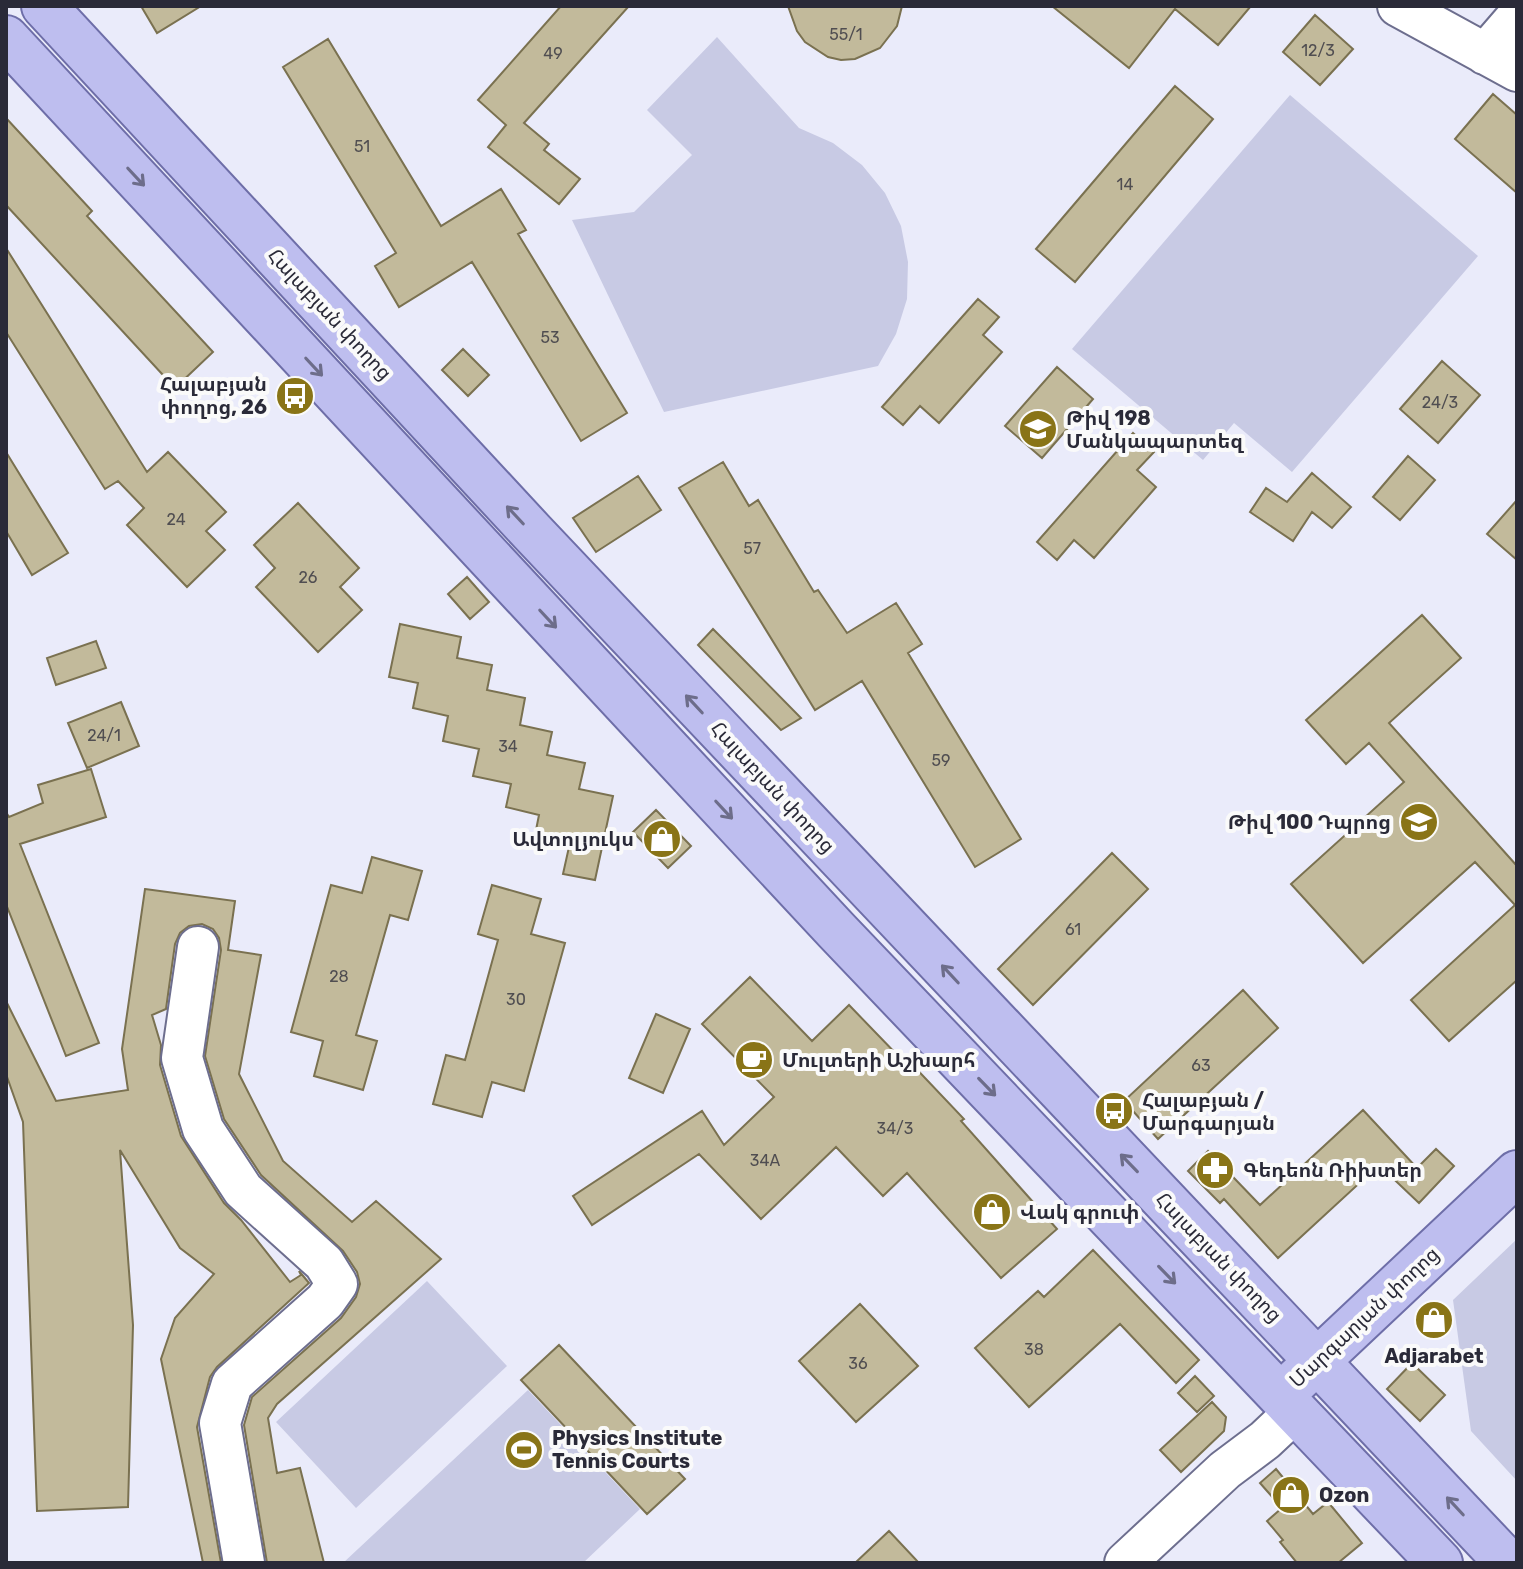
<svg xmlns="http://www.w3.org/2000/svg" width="1523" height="1569" font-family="Rubik,'Noto Sans Armenian',sans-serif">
<rect width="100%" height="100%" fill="#eaebfa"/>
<!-- green -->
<path fill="#c8cae4" d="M717,37L799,128L833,143L862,165L885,193L901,226L908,262L907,299L896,334L878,366L664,412L572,220L634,212L692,155L647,110Z
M1290,95L1478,256L1292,472L1234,423L1203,460L1072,349Z
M1517,1239V1481L1471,1431L1453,1300Z
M427,1281L507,1366L356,1508L276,1422Z
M528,1390L640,1509L583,1563H343Z"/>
<!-- building -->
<path fill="#c2ba9b" stroke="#7a7150" stroke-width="2" d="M141,6H201L157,33Z
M561,6H629L524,123L549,144L544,150L580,179L559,204L488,147L506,125L478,100Z
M788,6H902L897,26L880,48L855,59L841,60L828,57L805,42L797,31Z
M1052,6H1251L1218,45L1175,9L1129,68Z
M1315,15L1353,49L1320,85L1283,52Z
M328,39L441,226L501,189L526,230L518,234L627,413L581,441L472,262L399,307L375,266L396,253L283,67Z
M1175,86L1213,119L1075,282L1036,249Z
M1493,94L1517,115V193L1455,139Z
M6,118L92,211L87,216L213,352L175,388L6,205Z
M6,248L147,472L168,452L226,512L206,531L225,550L187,587L127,525L144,508L118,481L105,489L6,332Z
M978,299L999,317L983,335L1002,352L939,423L920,406L903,425L882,407Z
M463,349L489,375L468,396L442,370Z
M1442,361L1480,395L1438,443L1400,409Z
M1057,367L1093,399L1042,458L1005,426Z
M1133,433L1154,452L1137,470L1156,487L1094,558L1074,540L1057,560L1037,542Z
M6,452L68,553L32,575L6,531Z
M1408,456L1435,480L1400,520L1373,497Z
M723,462L749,506L758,500L814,592L818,590L847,633L896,603L922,644L908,653L1021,839L975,867L862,681L815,710L679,488Z
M1312,473L1351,507L1332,528L1312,512L1293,541L1250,512L1266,488L1287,502Z
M638,476L661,510L596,552L573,518Z
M1517,500V560L1487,534Z
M298,503L359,568L340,587L362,610L318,652L256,587L275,568L254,545Z
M467,577L489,602L470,619L448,594Z
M1422,615L1461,658L1389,723L1517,866V980L1449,1041L1411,1000L1515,905L1475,862L1363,963L1291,884L1404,782L1369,743L1346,764L1306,720Z
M400,624L461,637L457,658L492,665L487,690L525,698L520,725L552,732L547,755L585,763L579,789L613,796L595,880L563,874L569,847L534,840L539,815L506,807L511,784L473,776L479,749L443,741L448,716L413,708L418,683L389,677Z
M713,629L737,653L801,718L781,730L698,645Z
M96,641L106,668L56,685L47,658Z
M121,702L139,746L87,768L68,723Z
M91,769L106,817L20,844L99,1043L66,1056L6,904V812L9,817L43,803L38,785Z
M656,810L691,846L668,868L633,832Z
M1112,853L1148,889L1033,1005L998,969Z
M372,857L422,871L408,920L390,915L356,1035L377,1041L363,1090L314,1076L323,1041L291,1032L331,885L362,893Z
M492,885L541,899L531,934L565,943L524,1091L492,1082L482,1117L433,1104L446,1055L465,1060L498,940L478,934Z
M145,889L235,901L228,950L261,955L239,1074L283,1161L352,1222L376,1201L441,1259L277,1404L268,1418L277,1473L300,1468L324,1563H267L244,1425L252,1397L341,1318L356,1297L360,1284L357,1272L343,1251L261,1175L224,1119L205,1056L221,950L219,938L213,929L202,924L189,926L180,933L175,944L166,1009L152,1015L161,1045L160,1065L181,1136L224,1203L241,1220L290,1282L301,1275L299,1271L309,1283L217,1367L210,1377L197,1427L221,1563H203L161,1359L175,1318L214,1274L180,1248L120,1150L133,1325L128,1507L37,1511L23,1122L6,1074V1001L56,1101L128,1090L122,1049Z
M750,977L812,1041L849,1005L904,1062L907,1059L964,1119L961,1121L1057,1229L1001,1278L907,1173L883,1196L836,1147L761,1219L699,1154L592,1225L573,1196L702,1111L724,1145L774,1097L702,1024Z
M1243,990L1278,1028L1158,1139L1124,1101Z
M656,1014L690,1029L663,1093L629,1078Z
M1363,1110L1417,1168L1436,1149L1454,1166L1419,1203L1379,1165L1278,1258L1224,1199L1220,1203L1188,1171L1208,1151L1260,1205Z
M1093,1250L1199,1360L1176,1383L1120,1324L1029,1407L975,1348L1038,1291L1044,1297Z
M860,1304L918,1366L856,1422L799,1361Z
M559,1345L685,1479L647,1514L521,1380Z
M1412,1363L1445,1395L1420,1421L1387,1389Z
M1195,1376L1214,1396L1197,1412L1178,1393Z
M1212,1402L1226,1417L1224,1431L1181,1472L1160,1450Z
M1276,1469L1313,1514L1328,1502L1362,1543L1338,1563H1297L1280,1542L1283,1540L1267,1521L1282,1508L1260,1483Z
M889,1531L919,1563H855Z"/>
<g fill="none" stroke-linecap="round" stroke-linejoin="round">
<defs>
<path id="minor" d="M1398,6L1517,71
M1485,54L1517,17
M198,947L182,1058L203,1129L243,1190L324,1263L337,1284L325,1301L232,1384L220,1423L244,1563
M1125,1563L1225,1470L1265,1440L1296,1411"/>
<path id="major" d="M44,6L532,532L1508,1563
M6,38L836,930L1440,1563
M1297,1380L1517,1173"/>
</defs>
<!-- minor casing -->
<use href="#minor" stroke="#6d6e8e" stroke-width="44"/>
<!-- major casing -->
<use href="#major" stroke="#6e6ea8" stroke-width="48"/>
<!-- minor -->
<use href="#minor" stroke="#fff" stroke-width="40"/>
<!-- major -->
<use href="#major" stroke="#bebeef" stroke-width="44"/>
</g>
<!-- one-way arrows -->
<defs><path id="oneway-shaft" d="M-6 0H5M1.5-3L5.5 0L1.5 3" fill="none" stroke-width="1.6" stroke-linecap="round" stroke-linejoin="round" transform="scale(2)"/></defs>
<g stroke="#6d6d8a">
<use href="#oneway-shaft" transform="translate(136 177) rotate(47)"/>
<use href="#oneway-shaft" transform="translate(314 367) rotate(47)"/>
<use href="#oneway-shaft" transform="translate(515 515) rotate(-133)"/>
<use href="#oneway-shaft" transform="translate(548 619) rotate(47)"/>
<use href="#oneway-shaft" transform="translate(694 704) rotate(-133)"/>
<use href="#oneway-shaft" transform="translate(724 810) rotate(47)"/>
<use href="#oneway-shaft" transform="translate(950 974) rotate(-133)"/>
<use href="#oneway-shaft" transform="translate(987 1087) rotate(46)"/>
<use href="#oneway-shaft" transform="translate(1129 1163) rotate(-134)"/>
<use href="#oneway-shaft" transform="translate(1167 1275) rotate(46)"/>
<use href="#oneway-shaft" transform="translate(1455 1506) rotate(-133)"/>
</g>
<!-- icons -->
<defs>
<symbol id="bus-disc" viewBox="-11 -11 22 22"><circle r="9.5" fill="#897417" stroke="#fafafa"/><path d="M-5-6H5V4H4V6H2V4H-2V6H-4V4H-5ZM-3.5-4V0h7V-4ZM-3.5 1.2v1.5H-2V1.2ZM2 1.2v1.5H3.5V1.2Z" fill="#fff"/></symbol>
<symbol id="school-disc" viewBox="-11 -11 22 22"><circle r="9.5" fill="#897417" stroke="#fafafa"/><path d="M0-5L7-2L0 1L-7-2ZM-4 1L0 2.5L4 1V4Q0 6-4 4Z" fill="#fff"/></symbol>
<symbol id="shop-disc" viewBox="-11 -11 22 22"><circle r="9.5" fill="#897417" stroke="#fafafa"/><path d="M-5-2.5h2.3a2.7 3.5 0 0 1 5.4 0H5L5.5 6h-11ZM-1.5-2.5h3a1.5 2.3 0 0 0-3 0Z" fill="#fff"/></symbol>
<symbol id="cafe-disc" viewBox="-11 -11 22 22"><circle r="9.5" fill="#897417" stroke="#fafafa"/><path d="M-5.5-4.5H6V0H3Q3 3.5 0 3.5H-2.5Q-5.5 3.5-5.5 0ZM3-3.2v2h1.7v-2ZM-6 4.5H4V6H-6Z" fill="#fff"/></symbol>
<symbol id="pharmacy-disc" viewBox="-11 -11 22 22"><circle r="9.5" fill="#897417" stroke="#fafafa"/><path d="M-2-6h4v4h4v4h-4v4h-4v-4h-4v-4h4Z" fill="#fff"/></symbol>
<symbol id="stadium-disc" viewBox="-11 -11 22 22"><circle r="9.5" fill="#897417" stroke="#fafafa"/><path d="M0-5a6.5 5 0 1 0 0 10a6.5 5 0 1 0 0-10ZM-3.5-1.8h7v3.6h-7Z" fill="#fff"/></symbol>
</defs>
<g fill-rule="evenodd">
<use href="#bus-disc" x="273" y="374" width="44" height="44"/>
<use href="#school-disc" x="1016" y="407" width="44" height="44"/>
<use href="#school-disc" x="1397" y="800" width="44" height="44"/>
<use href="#shop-disc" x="640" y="817" width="44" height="44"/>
<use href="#cafe-disc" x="732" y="1038" width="44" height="44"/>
<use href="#bus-disc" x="1092" y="1089" width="44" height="44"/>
<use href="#pharmacy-disc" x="1193" y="1148" width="44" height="44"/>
<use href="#shop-disc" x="970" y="1190" width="44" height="44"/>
<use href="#shop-disc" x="1412" y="1298" width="44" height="44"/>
<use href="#stadium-disc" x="502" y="1428" width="44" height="44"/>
<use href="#shop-disc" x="1269" y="1473" width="44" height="44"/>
</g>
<g text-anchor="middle" stroke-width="8" stroke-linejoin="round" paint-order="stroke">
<!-- number labels -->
<g font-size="16" fill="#504e51">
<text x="846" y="40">55/1</text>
<text x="1318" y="56">12/3</text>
<text x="553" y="59">49</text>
<text x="362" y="152">51</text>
<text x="1125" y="190">14</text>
<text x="550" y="343">53</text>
<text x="1440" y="408">24/3</text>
<text x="176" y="525">24</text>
<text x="752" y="554">57</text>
<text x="308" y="583">26</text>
<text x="104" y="741">24/1</text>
<text x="508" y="752">34</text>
<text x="941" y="766">59</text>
<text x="1073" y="935">61</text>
<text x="339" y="982">28</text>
<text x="516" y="1005">30</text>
<text x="1201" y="1071">63</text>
<text x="895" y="1134">34/3</text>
<text x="765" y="1166">34A</text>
<text x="1034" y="1355">38</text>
<text x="858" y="1369">36</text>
</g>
<!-- street labels -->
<g font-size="20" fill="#2a2a38" stroke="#fafafa">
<text transform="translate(330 314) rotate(47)" y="7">Հալաբյան փողոց</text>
<text transform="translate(773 787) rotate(47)" y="7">Հալաբյան փողոց</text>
<text transform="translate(1219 1257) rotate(46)" y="7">Հալաբյան փողոց</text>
<text transform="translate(1364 1317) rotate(-43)" y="7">Մարգարյան փողոց</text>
</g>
<!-- poi labels -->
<g font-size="20" font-weight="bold" fill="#2a2a38" stroke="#fafafa" text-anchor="start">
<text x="267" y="391" text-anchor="end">Հալաբյան<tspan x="267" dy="23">փողոց, 26</tspan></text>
<text x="1066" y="425">Թիվ 198<tspan x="1066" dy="23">Մանկապարտեզ</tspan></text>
<text x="1391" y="829" text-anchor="end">Թիվ 100 Դպրոց</text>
<text x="634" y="846" text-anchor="end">Ավտոլյուկս</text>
<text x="782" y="1067">Մուլտերի Աշխարհ</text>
<text x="1142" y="1107">Հալաբյան /<tspan x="1142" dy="23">Մարգարյան</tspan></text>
<text x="1243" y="1177">Գեդեոն Ռիխտեր</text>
<text x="1020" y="1219">Վակ գրուփ</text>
<text x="1434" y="1363" text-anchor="middle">Adjarabet</text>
<text x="552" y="1445">Physics Institute<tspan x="552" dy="23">Tennis Courts</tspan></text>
<text x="1319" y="1502">Ozon</text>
</g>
</g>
<!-- border -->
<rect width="1523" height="1569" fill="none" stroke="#2a2a38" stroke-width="16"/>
</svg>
